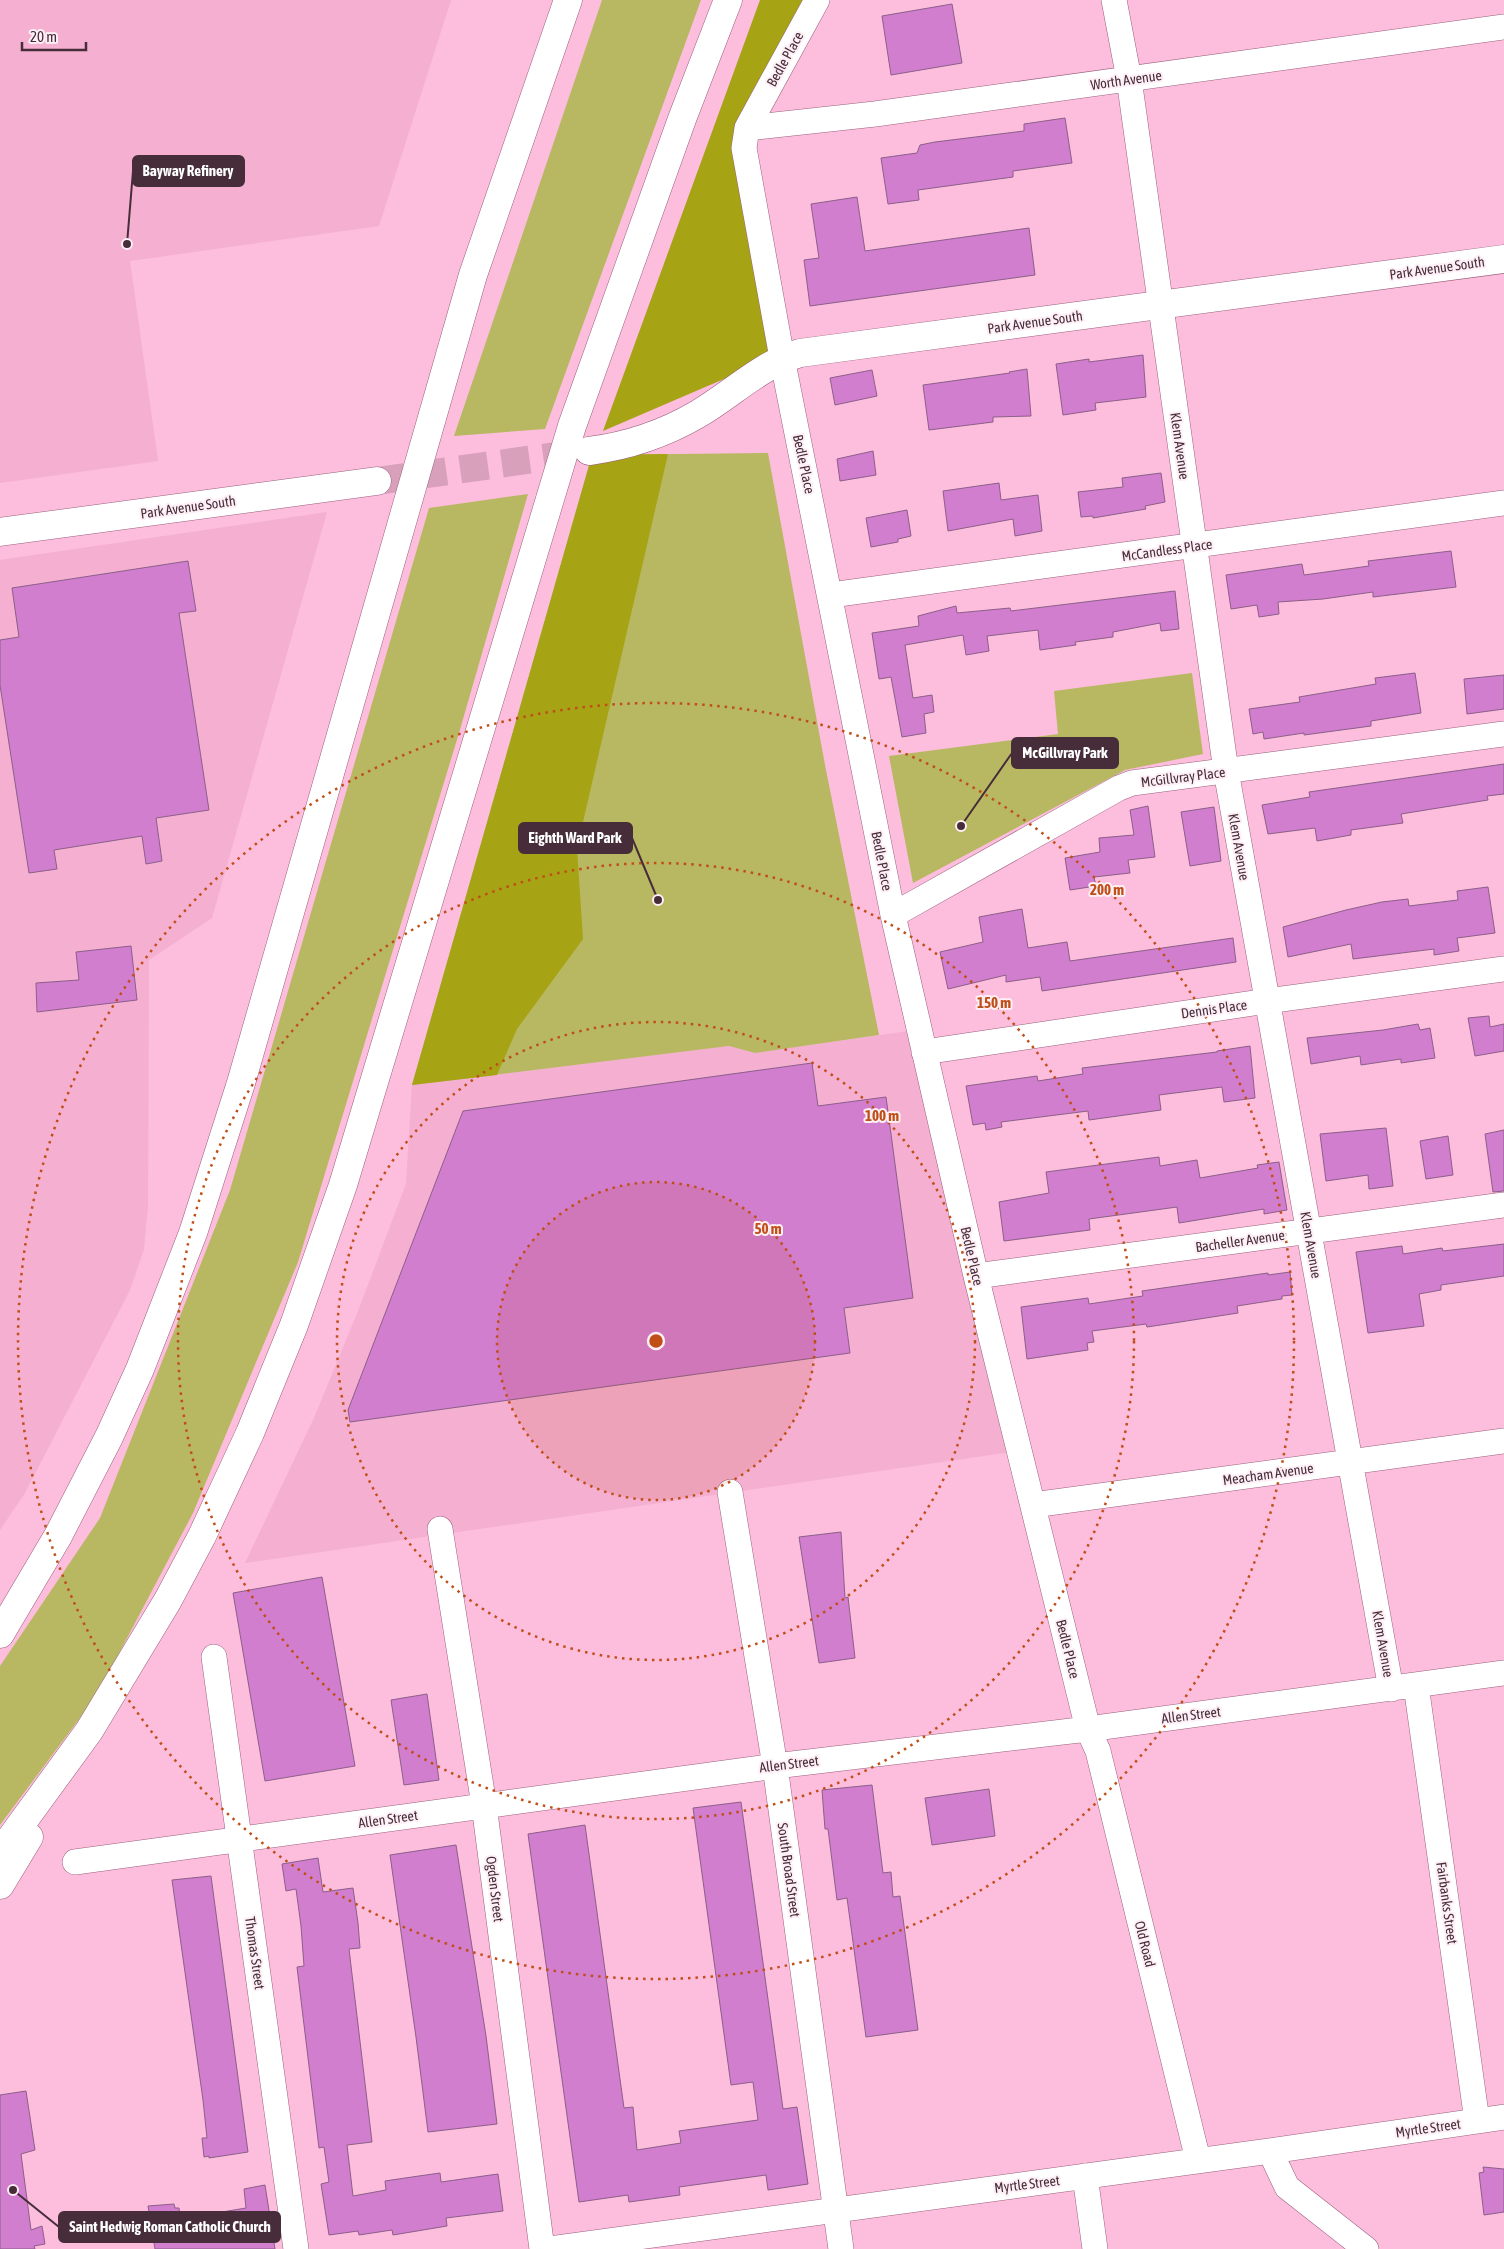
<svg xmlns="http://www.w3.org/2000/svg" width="1504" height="2249" font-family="'Asap Condensed',sans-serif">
<rect width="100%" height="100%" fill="#fdbddc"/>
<!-- built -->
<path fill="#f4afd1" d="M0,0H451L379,226L130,261L158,461L0,483Z
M327,512L212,918L149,960L148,1205L144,1249L130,1290L25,1493L0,1530V560Z
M916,1030L1018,1451L245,1563L314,1418L360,1306L406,1184L412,1085L729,1046L755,1053Z"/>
<!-- green -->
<path fill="#b8b863" d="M602,0H701L545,429L454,436Z
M768,453L825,765L879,1035L755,1053L729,1046L412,1085L592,455Z
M528,494L459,733L298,1262L193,1513L97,1695L0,1825V1666L100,1518L230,1190L429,508Z
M1192,673L1203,754L1125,770L913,883L889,756L1058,734L1054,691Z"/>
<!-- forest -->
<path fill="#a6a315" d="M760,0H807L740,137L773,358L603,431Z
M668,454L577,848L583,939L517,1029L497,1075L412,1085L592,455Z"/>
<!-- building -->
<path fill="#d27ece" stroke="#8b5f89" d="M952,4L962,63L891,75L882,16Z
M1065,118L1072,163L1013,171V177L918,190L919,200L888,204L881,158L917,153L920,145L935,142L1024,131V124Z
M857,197L865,251L1029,228L1035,275L810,306L804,260L819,258L811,204Z
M1143,355L1146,397L1095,403L1096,410L1063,415L1056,364L1089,359V362Z
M1027,369L1031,416L993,417V422L929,430L923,385L1010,373L1009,372Z
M872,370L877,396L835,405L830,378Z
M873,451L876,475L840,481L837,459Z
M1161,473L1165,502L1145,506L1146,509L1093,518V516L1081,517L1078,492L1123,487L1122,478Z
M999,483L1001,500L1038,495L1042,531L1015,536L1013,519L948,531L943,491Z
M907,510L911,536L898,539V542L871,547L866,518Z
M1451,551L1456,587L1373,597V592L1323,599L1278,602L1279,614L1259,617L1257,605L1231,609L1226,575L1302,564L1304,575L1369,566L1368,561Z
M188,561L196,611L179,613L209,810L156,818L162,861L146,864L142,836L54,850L57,869L29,873L0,685V640L19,637L12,588Z
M1175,591L1179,629L1161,631L1160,623L1113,632V637L1075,642L1076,645L1040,650L1038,630L987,636L989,651L966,655L963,635L905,645L913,698L932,695L934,712L924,714L926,733L902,737L891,677L879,679L872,633L919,626L918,616L956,606L957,613L1010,608L1011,611Z
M1415,673L1421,713L1371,721V726L1304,735V733L1264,739L1263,732L1253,734L1249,709L1300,702L1299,697L1376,684L1375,678Z
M1504,675V709L1467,714L1464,679Z
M1504,764V794L1487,796L1488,800L1401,814L1403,823L1351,830V835L1317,841L1315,828L1268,834L1262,805L1310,797L1309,792Z
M1148,806L1155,857L1128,860L1130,873L1094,877L1096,886L1070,890L1065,858L1100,852L1099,838L1134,835L1130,810Z
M1214,807L1221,861L1190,866L1181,812Z
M1488,887L1495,933L1457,938L1459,951L1434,955V949L1353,959L1351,944L1288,957L1283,927L1346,910L1382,902L1408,899L1409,906L1458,900L1457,891Z
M1022,909L1028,948L1067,942L1070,961L1233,938L1236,962L1042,991L1040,977L1006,982V975L948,989L940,952L983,942L979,917Z
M131,946L137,1000L37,1012L36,983L79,980L76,952Z
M1489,1016L1490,1027L1504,1024V1051L1475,1056L1468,1018Z
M1418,1024L1420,1030L1430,1028L1435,1058L1401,1063V1059L1361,1065L1360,1056L1311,1064L1307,1038L1383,1030Z
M1250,1046L1255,1098L1224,1102L1222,1087L1159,1095L1161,1110L1089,1120L1088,1111L1001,1122L1002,1127L986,1130L985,1123L973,1125L966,1086L1037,1076L1038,1081L1083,1074L1082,1068L1217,1052V1051Z
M812,1063L818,1106L886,1097L913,1298L844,1308L850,1353L350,1422L348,1410L463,1111Z
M1386,1128L1393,1186L1369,1189L1368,1175L1326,1181L1320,1134Z
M1504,1130V1191L1493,1192L1485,1134Z
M1448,1136L1453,1175L1426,1179L1420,1141Z
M1159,1157L1160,1166L1197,1160L1200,1178L1258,1168L1257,1165L1279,1162L1287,1210L1264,1214V1209L1179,1223L1177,1207L1089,1219L1090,1230L1004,1241L999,1202L1049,1193L1046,1172Z
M1504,1244V1276L1441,1285V1290L1419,1294L1424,1326L1368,1333L1356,1252L1402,1246L1403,1254L1442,1248L1443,1251Z
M1290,1272L1292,1295L1282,1296V1299L1237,1306L1238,1313L1167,1324L1147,1327L1146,1324L1092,1331L1094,1342L1087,1343L1088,1350L1027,1359L1021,1307L1088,1298L1089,1304L1143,1296L1142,1291L1268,1273V1275Z
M841,1532L845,1598L848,1597L855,1658L819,1663L799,1537Z
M322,1577L355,1766L265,1781L233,1593Z
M427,1694L439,1780L404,1785L391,1700Z
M872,1785L883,1873L891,1872L893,1897L900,1896L918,2030L866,2037L847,1898L837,1900L828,1829H825L822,1790Z
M989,1789L995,1836L932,1845L925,1798Z
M741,1802L783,2109L797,2107L808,2184L768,2190L766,2175L679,2187L680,2195L629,2202L628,2195L579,2202L528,1834L585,1825L624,2108L633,2107L637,2150L681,2143L679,2131L758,2120L753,2082L731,2085L693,1808Z
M456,1845L486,2036L497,2124L428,2132L416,2037L390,1855Z
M318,1858L323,1892L353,1888L358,1923L360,1948L349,1949L372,2142L347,2145L353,2196L386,2190L385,2181L412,2177L440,2173L441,2182L498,2174L503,2211L446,2218L447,2226L393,2235L392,2230L359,2235L358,2231L329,2235L321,2184L329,2182L324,2147L319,2148L297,1967L304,1966L301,1926L296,1889L286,1891L282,1864Z
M211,1876L248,2152L209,2158V2156L204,2157L202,2138H207L203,2100L172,1880Z
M26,2091L35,2150L21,2154L31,2230L42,2226L45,2244L34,2246L35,2249H0V2095Z
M1483,2167L1504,2169V2212L1484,2215L1479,2173L1484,2172Z
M265,2185L275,2249H155L148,2206L174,2204L175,2208H179L180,2217L210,2212V2214L246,2208L244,2189Z"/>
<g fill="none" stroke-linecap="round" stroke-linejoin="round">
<!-- tertiary-tunnel -->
<path stroke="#d8a0bb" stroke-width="28" stroke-dasharray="28 14" stroke-linecap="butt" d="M377,481L585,452"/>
<defs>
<path id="minor" d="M817,0L747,128L744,148L782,358L893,915L976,1276L1088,1729L1098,1751L1198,2160
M1114,0L1129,79L1226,771L1391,1689
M747,128L875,114L1504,27
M831,595L1504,503
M893,915L1119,788L1132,783L1504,734
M924,1052L1267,1001L1504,969
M976,1276L1504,1205
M730,1492L775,1766L841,2249
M1033,1505L1504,1441
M440,1529L484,1805L542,2249
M214,1657L296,2249
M1416,1685L1477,2121
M75,1862L775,1766L1088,1729L1504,1673
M1270,2151L1287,2187L1366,2249
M1085,2176L1095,2249
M550,2249L1270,2151L1504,2117"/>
<path id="tertiary" d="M589,451C627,446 664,434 698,414C732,394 762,364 800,353L1504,259
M0,532L377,481"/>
<path id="motorway" d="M0,1634L58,1536L109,1437L140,1369L193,1233L241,1083L473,275L568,0
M0,1853L89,1731L168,1600L202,1536L250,1433L294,1325L343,1185L572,426L682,119L728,0
M0,1885L29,1837"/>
</defs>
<!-- minor casing -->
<use href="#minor" stroke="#9a617e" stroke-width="26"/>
<!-- tertiary casing -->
<use href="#tertiary" stroke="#9a617e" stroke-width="29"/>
<!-- motorway casing -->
<use href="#motorway" stroke="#9a617e" stroke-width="29"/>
<!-- minor -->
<use href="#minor" stroke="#fff" stroke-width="25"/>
<!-- tertiary -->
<use href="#tertiary" stroke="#fff" stroke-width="28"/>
<!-- motorway -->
<use href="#motorway" stroke="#fff" stroke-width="28"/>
</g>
<!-- distance rings -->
<circle cx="656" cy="1341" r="159" fill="#c04e17" fill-opacity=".12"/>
<g fill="none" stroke="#c04e17" stroke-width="2.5" stroke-dasharray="2.5 5">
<circle cx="656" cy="1341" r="159"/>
<circle cx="656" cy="1341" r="319"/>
<circle cx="656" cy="1341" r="478"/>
<circle cx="656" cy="1341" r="638"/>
</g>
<g text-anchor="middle" stroke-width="4" stroke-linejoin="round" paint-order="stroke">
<!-- street labels -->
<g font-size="14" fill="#462d39" stroke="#fdeff5">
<text transform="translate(785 59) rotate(-61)" y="5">Bedle Place</text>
<text transform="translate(1126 80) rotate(-8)" y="5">Worth Avenue</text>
<text transform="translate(1437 268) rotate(-8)" y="5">Park Avenue South</text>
<text transform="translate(1035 322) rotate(-8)" y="5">Park Avenue South</text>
<text transform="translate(1180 446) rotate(82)" y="5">Klem Avenue</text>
<text transform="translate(804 464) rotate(78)" y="5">Bedle Place</text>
<text transform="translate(188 507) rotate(-8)" y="5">Park Avenue South</text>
<text transform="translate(1167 550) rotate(-8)" y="5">McCandless Place</text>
<text transform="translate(1183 777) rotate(-7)" y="5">McGillvray Place</text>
<text transform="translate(1239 847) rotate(80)" y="5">Klem Avenue</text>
<text transform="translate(882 861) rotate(79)" y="5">Bedle Place</text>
<text transform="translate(1214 1009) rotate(-8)" y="5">Dennis Place</text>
<text transform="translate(1240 1241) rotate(-8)" y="5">Bacheller Avenue</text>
<text transform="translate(1311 1245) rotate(80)" y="5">Klem Avenue</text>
<text transform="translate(972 1256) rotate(77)" y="5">Bedle Place</text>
<text transform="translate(1268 1474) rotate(-8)" y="5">Meacham Avenue</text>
<text transform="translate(1383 1644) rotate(80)" y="5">Klem Avenue</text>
<text transform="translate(1068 1649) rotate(76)" y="5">Bedle Place</text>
<text transform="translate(1191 1715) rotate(-7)" y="5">Allen Street</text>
<text transform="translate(789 1764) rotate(-7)" y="5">Allen Street</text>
<text transform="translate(388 1819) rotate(-8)" y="5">Allen Street</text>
<text transform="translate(789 1870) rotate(82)" y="5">South Broad Street</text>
<text transform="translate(495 1889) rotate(83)" y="5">Ogden Street</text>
<text transform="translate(1447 1903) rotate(82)" y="5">Fairbanks Street</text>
<text transform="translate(1145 1944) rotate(76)" y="5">Old Road</text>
<text transform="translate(255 1953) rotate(82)" y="5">Thomas Street</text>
<text transform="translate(1428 2128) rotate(-8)" y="5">Myrtle Street</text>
<text transform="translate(1027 2184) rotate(-7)" y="5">Myrtle Street</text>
</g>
</g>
<circle cx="656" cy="1341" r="8" fill="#c04e17" stroke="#fdeff5" stroke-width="2.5"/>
<g font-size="15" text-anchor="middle" font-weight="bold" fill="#c04e17" stroke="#fdeff5" stroke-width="4" stroke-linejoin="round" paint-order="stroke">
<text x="1107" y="895">200 m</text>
<text x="994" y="1008">150 m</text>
<text x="882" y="1121">100 m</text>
<text x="768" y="1234">50 m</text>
</g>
<!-- callouts -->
<path fill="none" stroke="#462d39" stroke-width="2" d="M127 244L133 171M961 826L1012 753M658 900L632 838M13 2190L59 2227"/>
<g fill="#462d39" stroke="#fdeff5" stroke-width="2">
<circle cx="127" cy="244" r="5"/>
<circle cx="961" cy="826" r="5"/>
<circle cx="658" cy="900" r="5"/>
<circle cx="13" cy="2190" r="5"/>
</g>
<g fill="#462d39" stroke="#462d39" stroke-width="2">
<rect x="133" y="156" width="111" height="30" rx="5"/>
<rect x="1012" y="738" width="106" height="30" rx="5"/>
<rect x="519" y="823" width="113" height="30" rx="5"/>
<rect x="59" y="2212" width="221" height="30" rx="5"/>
</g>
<g font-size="15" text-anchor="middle" font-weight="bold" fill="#fff">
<text x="188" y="176">Bayway Refinery</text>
<text x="1065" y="758">McGillvray Park</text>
<text x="575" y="843">Eighth Ward Park</text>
<text x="170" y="2232">Saint Hedwig Roman Catholic Church</text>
</g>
<!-- scale -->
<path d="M22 42v8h64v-8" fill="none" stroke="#462d39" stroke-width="2.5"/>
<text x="30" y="42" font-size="15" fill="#462d39" stroke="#fdeff5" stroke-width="4" paint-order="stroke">20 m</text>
</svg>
